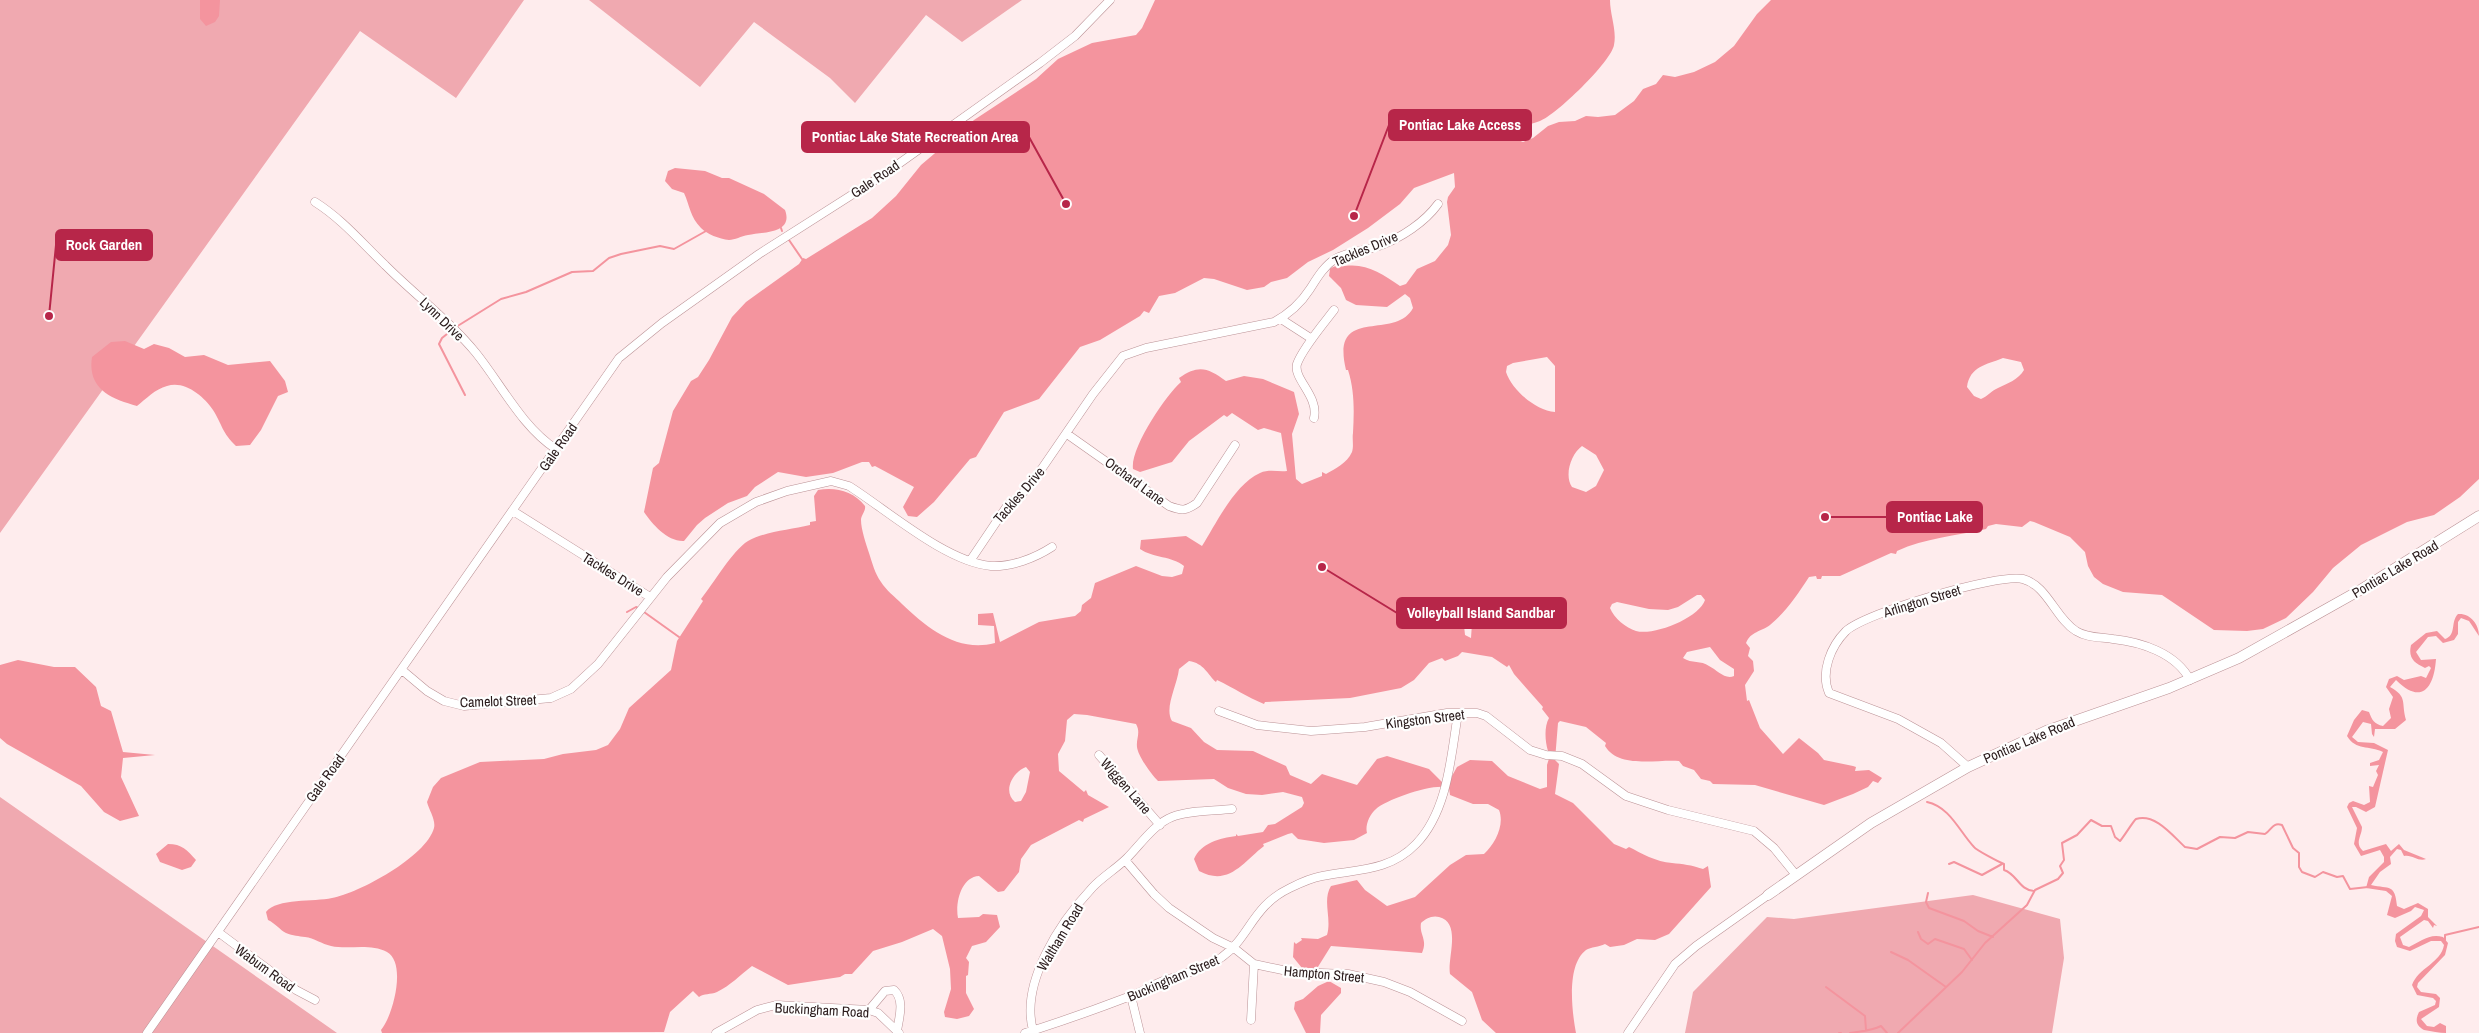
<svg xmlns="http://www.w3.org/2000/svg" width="2479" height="1033" font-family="'Archivo Narrow',sans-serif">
<rect width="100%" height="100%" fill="#feeced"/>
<!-- green -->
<path fill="#f0a9b0" d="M0,0H524L456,98L360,31L0,533Z
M589,0H1022L962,42L926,15L855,103L830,78L754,22L700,87Z
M0,797L337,1033H0Z
M1973,895L2060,919L2064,958L2052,1033H1685L1693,992L1767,917L1794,919Z"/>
<!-- water -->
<path fill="#f4949e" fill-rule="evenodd" d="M200,0H220L219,16L215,22L206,26L200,19Z
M1155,0H1610C1610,15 1617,30 1614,45C1611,62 1556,115 1540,121C1528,126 1518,123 1513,138L1523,142L1533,138L1548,126L1559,122L1575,121L1586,116L1598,117L1615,115L1634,101L1643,89L1656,84L1663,75L1675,77L1694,72L1715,62L1734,46L1757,14L1771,0H2479V479L2460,497L2434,515L2407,522L2361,545L2333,568L2313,592L2286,618L2263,629L2247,631L2214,630L2162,595L2123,592L2103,584L2094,577L2088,566L2085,552L2070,537L2034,522L2030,521L2022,527L1996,524L1988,526L1986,529C1956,536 1925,538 1897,551L1896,554L1891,553L1840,576H1822L1821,579H1817L1816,576L1809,577C1798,594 1785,613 1770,625C1761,632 1751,631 1746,643L1750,648L1748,656L1753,661L1754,671L1745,685L1747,701L1749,700L1760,728L1783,754L1799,738L1818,753L1824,760L1853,766L1856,767L1855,771L1869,770L1882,778L1878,783L1873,781L1868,787L1853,794L1824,805L1755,785L1713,784L1710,781L1701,779L1694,770L1683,766L1679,761C1657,759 1619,769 1605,746L1606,743L1586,727L1560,721L1558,723L1555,760L1559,764L1555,794L1573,803L1614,844L1626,849L1629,847C1641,853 1656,862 1672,863C1683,864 1691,865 1703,869L1708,866L1711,887L1669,934L1655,940L1637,939L1624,945L1610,947L1605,944C1599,947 1591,947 1586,950C1566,965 1572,1012 1576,1033H1496L1482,1020L1472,992L1450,974C1447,958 1462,923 1439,917C1432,915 1425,919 1421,923C1419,935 1428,939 1422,953L1331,946L1316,970L1302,968L1293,957L1294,942L1296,944L1302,940L1301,938L1318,939L1327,935C1332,918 1322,901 1331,886L1357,880L1365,890L1387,906L1415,897L1450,865L1466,855L1484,854C1495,844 1505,825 1499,810L1488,804H1473L1450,795L1449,788C1436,782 1387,799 1376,809C1369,815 1365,826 1367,833L1354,840L1324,843L1298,839L1292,833L1288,834L1263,844L1264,846C1243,862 1229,887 1199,871L1194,859C1201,843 1220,838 1236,836V834L1238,836L1263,832L1268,825L1275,824L1302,807L1304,803L1302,797L1283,792L1262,795L1246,794L1228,788L1214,779L1158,781C1151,774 1138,756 1137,747C1136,738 1141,733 1136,724L1087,715L1074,714L1067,720L1065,741L1058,754L1059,771L1084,792L1086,790L1088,795L1109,807L1084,819L1083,822L1079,820L1031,845L1021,859L1019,872L1004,891L998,892L979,876C961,877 955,903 958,918L979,917L983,914L997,915L1000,927L986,942L972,946L966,958L969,962L968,975L966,976V993L974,1009L969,1016L957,1019L945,1017L944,1012L951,989L950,969L942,936L933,929L902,942L873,951L852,974H845L840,977L788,985L752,966C739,976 731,985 717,992C710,995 704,993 699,997L693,991L670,1012L664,1032L382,1033L381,1030C393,1016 407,963 387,952C370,943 348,950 331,946C322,944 314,938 305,937C299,936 293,936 286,933C280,930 275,923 268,920L266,912C277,898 314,902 332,898C359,893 426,857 434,828C436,820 429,810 427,802L433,787L441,778L480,762L544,759L563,754L596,750L608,745L620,729L629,708L671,670L677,641L703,601L701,599C714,583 732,551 748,541C766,531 790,530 810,525V522L816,521L814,496L818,490C836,487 853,491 865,506C866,511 861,515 861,520C861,529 866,544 869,553C872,562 875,574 881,582C886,590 895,597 902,604C927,628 958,653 995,643L994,626L978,625V614L993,613L1000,642L1039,622L1075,616L1081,611L1082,605L1091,598L1095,583L1136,566L1162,576L1172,577L1182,574L1184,566C1172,556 1153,558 1140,549L1141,540L1186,536L1202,546C1216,524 1234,485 1260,473C1269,469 1278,472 1287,471L1281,433L1264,428L1258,430L1232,413L1227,417L1224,415L1189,441L1172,462L1140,472L1133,469C1130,448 1166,395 1181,382L1179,378C1199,364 1208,368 1226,381L1244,376L1263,379L1294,392L1299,414L1292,434L1296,479L1302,484L1322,476V472L1326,474C1335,469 1347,463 1352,452C1354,446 1352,439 1353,433C1354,413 1355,392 1348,370H1346C1330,304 1395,342 1413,308L1410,298L1405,294L1387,307L1356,305L1346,300L1341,288L1329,276L1330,269C1334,265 1339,266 1345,266C1367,263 1382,274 1400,286L1406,284L1417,269L1435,261L1448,245L1451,235L1447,202L1448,197L1455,187L1454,173L1414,188L1400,204L1368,228L1333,250L1308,262L1287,278L1271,282L1264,287L1247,290L1214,279L1204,278L1175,293L1159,296L1149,313L1144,311L1140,316L1100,340L1080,347L1039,399L1004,412L976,457L970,459L934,502L917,517L908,516L903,507L914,487L875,466L872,467L869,462H862L833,473L806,477L778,472L755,487L747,496L728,503L705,518L697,525L684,541C668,542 652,524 644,512L653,468L659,463L673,411L691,381L698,377L709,360L732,317L746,302L799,264L803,258L806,259L872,218L896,196L921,165L974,120L1036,79L1058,59L1092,43L1136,35L1142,28ZM1547,357L1555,366V412C1535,410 1512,390 1506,372L1507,366L1513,363ZM2003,358L2021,362L2024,370C2018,380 2008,383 1998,388C1991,391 1988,396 1981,399L1974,396L1967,387C1970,366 1986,365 2003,358ZM1582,446L1596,455L1604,470L1596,486L1586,492L1572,487C1564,475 1571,454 1582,446ZM1697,595H1701L1705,600C1699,618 1654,636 1636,631C1626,628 1614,618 1610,608L1612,604L1617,602L1649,609L1668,610L1678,607ZM1500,599C1513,599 1539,603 1542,618C1525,631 1504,602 1488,610C1482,613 1477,619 1472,623L1471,638L1465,635L1463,616L1466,610ZM1710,647L1720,660L1734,669V676C1725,680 1717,670 1709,666C1701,660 1692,664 1683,658L1687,652ZM1462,652L1492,657L1507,667L1509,665L1514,674L1543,707L1542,709L1549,718C1544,727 1545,741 1548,751L1551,752L1547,765V787L1540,789L1508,776L1492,761L1470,760L1457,767L1448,783L1442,782L1429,769L1387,756L1377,759L1357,785L1322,774L1311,784L1290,775L1286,766L1253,751L1217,750L1204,742L1191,728L1172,721C1164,708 1177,686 1179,669L1189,661C1204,663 1208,675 1216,682L1217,680C1234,688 1247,697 1264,704L1265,702L1350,698L1401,688L1414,680L1429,663L1442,658L1445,661L1458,656ZM1026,767L1030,772L1026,792L1021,801L1015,802C1002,791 1013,772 1026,767Z
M675,168L705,171L722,178H729L764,194L785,210C794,234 761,232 748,235C741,236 735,240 729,240C719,239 707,234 701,228C690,217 690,206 684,193L672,189L665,181L668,171Z
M125,341L144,349L154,344L169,348L185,357L204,355L228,365L270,361L285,381L288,392L278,396L261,430L250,445L236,446C222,433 222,424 213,410C204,396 184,380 167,386C155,389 146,399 137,406C111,399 87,389 92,357L111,342Z
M2458,614C2470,613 2479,624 2479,636L2469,621L2461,618L2458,622V634L2454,640L2443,643L2436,636L2428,637L2416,652L2421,660L2436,659C2434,689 2421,705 2396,680L2390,687C2408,697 2401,702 2406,720L2395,729H2375L2374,737L2372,734L2371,724L2363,722L2352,737L2358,742L2374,743L2388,750L2375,807L2366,812L2356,807H2352L2362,827C2362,836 2354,843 2363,851L2386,844L2391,851L2399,844L2404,850L2426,859C2418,862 2412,854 2404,856L2401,850L2397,849L2390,857L2391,864L2380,872L2371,885C2390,889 2395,884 2397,906L2404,909L2418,903L2428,909V917L2437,926L2434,925L2433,928L2428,921L2424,920L2400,937L2403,945L2409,947C2420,942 2429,933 2443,937L2448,943L2445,955L2418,983L2417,987L2421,992L2436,994L2440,998L2439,1007L2421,1019L2427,1026L2434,1027L2440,1023L2446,1026V1033C2439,1033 2432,1031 2424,1030C2416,1026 2415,1020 2419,1012L2435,1005L2436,1001L2433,998L2417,995L2412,985C2418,968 2441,963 2444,945L2441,941H2431L2410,951L2397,947L2395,941L2396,934L2421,916L2424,910L2415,907L2411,911L2395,918L2387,915L2392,896L2386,891L2366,888L2369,877L2384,862V857L2380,850L2361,856L2354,844L2357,828L2347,807L2349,803L2353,801L2364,805L2370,802L2369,786L2373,787L2378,775L2376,771L2379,765L2370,766V763L2379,760L2383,752C2369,745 2356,751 2347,736L2354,720L2362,710L2369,712C2372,720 2374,724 2383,726L2391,718L2389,709L2393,697L2386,687L2389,679L2397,676L2404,680L2421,676L2426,678L2431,668L2429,666L2425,668C2414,663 2408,658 2411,645L2426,633L2437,631L2445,639C2457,635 2450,622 2458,614Z
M18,660L54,667H75L96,687L101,706L111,711L123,752L155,755L123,758L121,777L139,816L120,821L104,812L81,786L7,744L0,738V665Z
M168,844C182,844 187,850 196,860L191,867L182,870L160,862L156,854Z
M1329,981L1341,988V993L1321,1015L1320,1033H1306L1294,1009L1295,1002L1303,999L1318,986Z"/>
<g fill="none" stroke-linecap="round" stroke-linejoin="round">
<!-- stream -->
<path stroke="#f4949e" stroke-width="2" d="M781,228L782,231
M789,240L802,259
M456,327L501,299L526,292L572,272L593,271L609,258L621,254L660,246L674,249L706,231
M452,330L442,338L439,344L465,395
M627,612L636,607L640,609
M644,612L679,637
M1927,802C1950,807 1959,831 1974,847C1976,850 1999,862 2004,864V870C2017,874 2019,890 2034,891
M1949,864L1954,862L1982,875L2002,864
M1928,893L1926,902L1929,908L1964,921L1978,931L1993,937
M1918,932L1921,939L1928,944L1935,939L1964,949L1972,960
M2445,940V935L2479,927
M1891,952L1908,960L1946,987
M1826,987L1865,1016L1866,1030
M1839,1033H1841
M1850,1033C1861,1031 1871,1031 1881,1026L1887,1033
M1898,1033L1962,972L1985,943L2027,905L2035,890L2058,879L2063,873L2060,866L2064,860L2062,843L2077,835L2091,820L2102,826H2111L2115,837L2120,841C2123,838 2134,820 2136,819C2155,813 2172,835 2185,847L2197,849L2220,837L2235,838L2248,832L2265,834C2272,830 2272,822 2282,825L2293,848L2299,853V867L2302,872L2315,877L2323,872L2337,877L2343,876L2350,889L2368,887"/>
<defs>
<path id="minor" d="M315,202C342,219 362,243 385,265C415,295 449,320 476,353C501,384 522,427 556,449
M1281,319L1312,339
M1314,418C1319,396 1293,379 1297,364C1302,349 1324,323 1334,310
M1067,434L1169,506C1182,511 1186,511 1197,503L1235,445
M513,511L650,597
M970,561L1007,506L1020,496L1034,480L1093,394L1123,356L1146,348L1274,322C1289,314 1301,303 1310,289C1317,278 1324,266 1335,259C1348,251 1365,251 1379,246C1401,238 1425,222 1438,204
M402,670L427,691L444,701L464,706L551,698L571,689L598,664L667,577L720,523L756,502L787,491L831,481L849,486C887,510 946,562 991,566C1012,567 1035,558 1052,547
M1219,711L1257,725L1311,731L1365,727L1447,713H1477L1486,716L1530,750L1546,755L1562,756L1582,764L1626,796L1668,810L1754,831L1774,848L1796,875
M1099,755L1160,825
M1968,767L1941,743L1898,719L1829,693C1820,672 1831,646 1846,631C1865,613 1998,573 2023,579C2047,585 2056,619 2076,631C2087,638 2101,637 2113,639C2141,642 2176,653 2190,680
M1125,860L1154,894L1169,908L1213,938L1234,948L1254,964L1292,972L1348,974L1384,982L1410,992L1462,1021
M218,932L296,990L315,1000
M1131,996L1140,1033
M869,1010L885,991L894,990C905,1000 899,1018 897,1031
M1251,1020L1254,964
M1033,1030C1020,983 1060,922 1092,888C1102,877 1116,869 1127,858C1140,845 1154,824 1172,817C1190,810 1213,811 1232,809
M147,1033L619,358L662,323L759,254L883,175L1040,63L1075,36L1110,0
M716,1033L757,1010L776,1005L869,1010L878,1013L899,1033
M1025,1033C1060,1022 1094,1010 1128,997C1140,993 1151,986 1163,981C1182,974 1206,969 1222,957C1250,937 1252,906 1290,888C1300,883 1311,878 1322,876C1356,869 1389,872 1416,844C1448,811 1451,756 1458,713
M1628,1033L1675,964L1696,946L1768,895"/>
<path id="tertiary" d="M1768,895L1871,823L1968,767L2046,731L2169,688L2239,658L2362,589L2479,516"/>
</defs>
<!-- minor casing -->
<use href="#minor" stroke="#bb9296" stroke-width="9"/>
<!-- tertiary casing -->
<use href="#tertiary" stroke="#bb9296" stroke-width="11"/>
<!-- minor -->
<use href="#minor" stroke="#fff" stroke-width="8"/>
<!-- tertiary -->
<use href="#tertiary" stroke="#fff" stroke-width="10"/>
</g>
<g text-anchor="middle" stroke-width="4.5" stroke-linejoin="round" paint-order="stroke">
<!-- street labels -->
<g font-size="14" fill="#291a1b" stroke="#fefefe">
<text transform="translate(875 179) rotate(-34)" y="5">Gale Road</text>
<text transform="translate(1365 249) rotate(-23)" y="5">Tackles Drive</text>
<text transform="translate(442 319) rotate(44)" y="5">Lynn Drive</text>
<text transform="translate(558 447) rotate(-55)" y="5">Gale Road</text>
<text transform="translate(1135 481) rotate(36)" y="5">Orchard Lane</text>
<text transform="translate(1019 495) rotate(-49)" y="5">Tackles Drive</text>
<text transform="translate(2395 569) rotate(-31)" y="5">Pontiac Lake Road</text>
<text transform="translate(613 574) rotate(32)" y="5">Tackles Drive</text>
<text transform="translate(1922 601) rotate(-17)" y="5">Arlington Street</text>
<text transform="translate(498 701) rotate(-2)" y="5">Camelot Street</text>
<text transform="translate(1425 719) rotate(-7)" y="5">Kingston Street</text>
<text transform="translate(2029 740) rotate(-23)" y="5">Pontiac Lake Road</text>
<text transform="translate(325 778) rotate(-54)" y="5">Gale Road</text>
<text transform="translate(1126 786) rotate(49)" y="5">Wiggen Lane</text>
<text transform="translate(1060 937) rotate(-59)" y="5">Waltham Road</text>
<text transform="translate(265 968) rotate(36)" y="5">Wabum Road</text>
<text transform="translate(1324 974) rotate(5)" y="5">Hampton Street</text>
<text transform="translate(1173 978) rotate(-23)" y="5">Buckingham Street</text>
<text transform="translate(822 1010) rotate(3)" y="5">Buckingham Road</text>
</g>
</g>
<!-- callouts -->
<path fill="none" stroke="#b72649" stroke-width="2" d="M1354 216L1389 125M1066 204L1029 137M49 316L56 245M1825 517L1887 517M1322 567L1397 613"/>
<g fill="#b72649" stroke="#fefefe" stroke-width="2">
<circle cx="1354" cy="216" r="5"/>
<circle cx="1066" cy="204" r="5"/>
<circle cx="49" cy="316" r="5"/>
<circle cx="1825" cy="517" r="5"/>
<circle cx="1322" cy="567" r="5"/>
</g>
<g fill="#b72649" stroke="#b72649" stroke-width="2">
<rect x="1389" y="110" width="142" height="30" rx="5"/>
<rect x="802" y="122" width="227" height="30" rx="5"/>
<rect x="56" y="230" width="96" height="30" rx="5"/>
<rect x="1887" y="502" width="95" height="30" rx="5"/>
<rect x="1397" y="598" width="169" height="30" rx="5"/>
</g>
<g font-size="15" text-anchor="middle" font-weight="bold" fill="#fff">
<text x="1460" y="130">Pontiac Lake Access</text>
<text x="915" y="142">Pontiac Lake State Recreation Area</text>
<text x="104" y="250">Rock Garden</text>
<text x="1935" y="522">Pontiac Lake</text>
<text x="1481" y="618">Volleyball Island Sandbar</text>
</g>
</svg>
